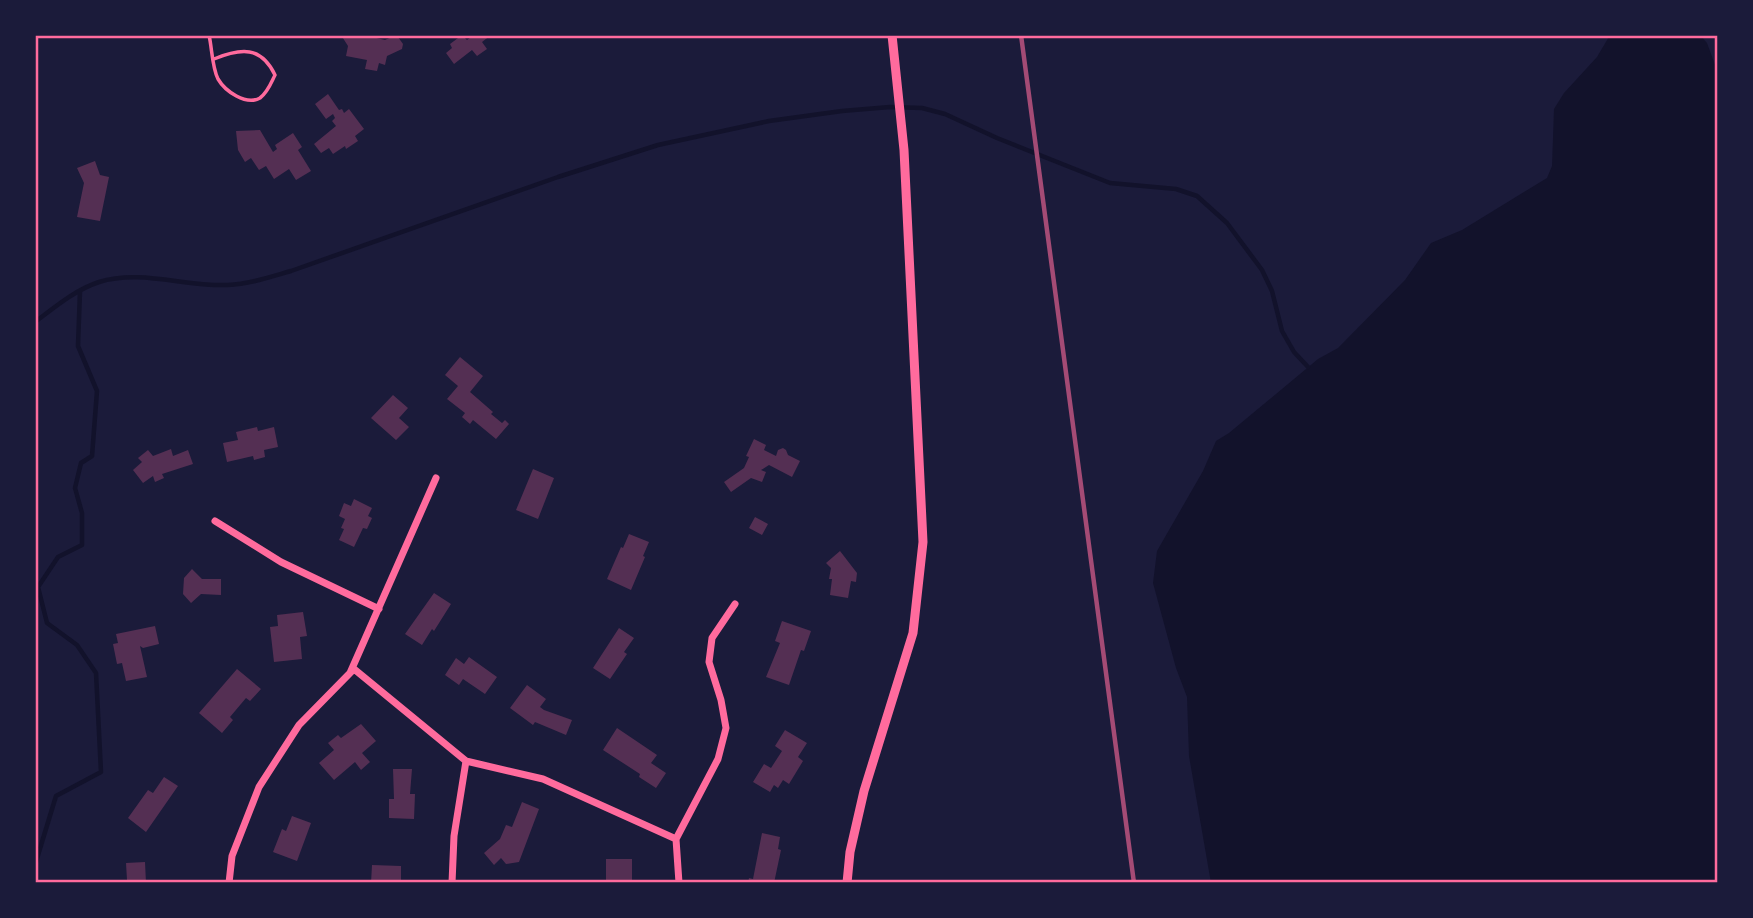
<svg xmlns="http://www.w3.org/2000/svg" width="1753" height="918" font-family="Rubik,sans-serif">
<rect width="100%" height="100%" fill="#1b1b3a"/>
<!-- water -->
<path fill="#12122b" d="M1610,35H1700L1707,43L1718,73V883H1211L1189,756L1187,697L1176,668L1153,583L1157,551L1203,471L1216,441L1229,433L1318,359L1338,348L1405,280L1431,243L1462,230L1547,178L1552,166L1554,109L1564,93L1597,57Z"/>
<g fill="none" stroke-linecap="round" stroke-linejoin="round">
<!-- stream -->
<path stroke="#12122b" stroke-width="4.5" d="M35,322C55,307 75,290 99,282C141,269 185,287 228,285C249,284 270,277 291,271L558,177L658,145L769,121L842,111L890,107L922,108L945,114L997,138L1110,183L1176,189L1197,196L1227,223L1262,270L1272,291L1282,331L1294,352L1308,367
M35,865L56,796L101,772L96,673L77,645L47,623L38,587L58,557L82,545V513L75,488L81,463L92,456L97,391L78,346L80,291"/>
</g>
<!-- building -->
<path fill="#542f53" d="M341,35H364L385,40L394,36L398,37L403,44L402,49L387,56L385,65L379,63L377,71L365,69L367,60L346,56L348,46Z
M462,35L467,40L471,37L470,35H491L482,42L487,49L477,56L472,50L454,64L446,53L452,48L450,44Z
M328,94L339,110L342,109L344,113L349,109L364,129L355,136L358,141L346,149L345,146L333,154L329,148L321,153L314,144L336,126L332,121L335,118L333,114L326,119L315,104Z
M260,130L273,152L277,149L275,145L293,133L302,147L298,150L311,171L296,180L289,169L274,179L266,166L259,170L251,158L245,162L238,150L236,131Z
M95,161L100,175L109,177L100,221L77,217L84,183L77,168Z
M460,357L483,376L470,392L493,412L491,414L502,423L505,420L509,424L496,439L473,420L470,424L462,417L465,413L447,399L458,386L445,375Z
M393,395L408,408L399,418L409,427L396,440L371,418Z
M257,427L258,431L274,427L278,447L264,450L265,457L254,460L253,456L227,462L223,443L238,440L236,432Z
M754,439L766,445L764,450L776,456L778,450L783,448L786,450L788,455L800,461L792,477L769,465L761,470L766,472L762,482L751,478L731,492L724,482L744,468L749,457L746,456Z
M171,449L173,456L188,450L193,464L162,474L164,478L155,482L153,476L143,483L133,470L142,462L138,458L148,450L153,456Z
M533,469L554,478L538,519L516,510Z
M354,499L372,508L368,516L372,518L367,529L363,528L354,547L339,540L344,529L341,528L345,519L339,516L344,503L351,506Z
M755,517L768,524L762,535L749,528Z
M629,534L649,542L643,556L645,557L631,590L607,579L621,547L623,548Z
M840,551L857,573L856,582L851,581L848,598L830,595L832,579H829L831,568L826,563Z
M192,569L202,579H221V595L201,594L191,603L183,594L184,578Z
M434,593L451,604L434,631L432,629L422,645L405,634Z
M303,612L307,636L300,637L302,659L274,662L270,627L278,626L277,615Z
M782,621L811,631L804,651L801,650L789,685L766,677L780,643L775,641Z
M155,626L159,644L143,648L140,646L147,677L126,681L122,663L117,664L113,644L118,643L116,634Z
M619,628L634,638L624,652L627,654L610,679L593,668Z
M469,657L497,677L485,694L463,679L459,685L445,675L456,658L464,664Z
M237,669L261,689L250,701L246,698L230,717L233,720L222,733L199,713Z
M527,685L546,699L540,707L544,710L572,720L566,735L535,722L533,725L510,708Z
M361,724L376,741L362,753L370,762L361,770L355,762L334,780L319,763L334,750L328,743L338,735L341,738Z
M617,728L657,755L651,763L666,773L656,788L639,777L640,774L603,750Z
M785,730L807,743L798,757L803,761L789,784L783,780L778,788L774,785L770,792L753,782L764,764L771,768L782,751L775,746Z
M393,769H412L410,794H415L414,819L389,818V799H394Z
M164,777L178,786L146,832L128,818L148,790L153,793Z
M522,802L539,809L519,862L506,864L501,858L494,865L484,853L500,839L506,825L512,827Z
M292,816L311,823L297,861L273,852L282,829L286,831Z
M762,833L780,837L778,849L781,850L774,883H748L749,878L753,879Z
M606,859H632V883H606Z
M145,862L146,883H117V881L127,880L126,863Z
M372,865L401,866V883H371Z"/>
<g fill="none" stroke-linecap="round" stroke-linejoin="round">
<!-- service -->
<path stroke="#ff6b9d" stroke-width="3.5" d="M209,35C212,48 212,67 218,79C225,91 246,106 260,98C268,92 271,83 275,75C261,46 241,48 214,59"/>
<!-- minor -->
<path stroke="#ff6b9d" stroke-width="7" d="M215,521L281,562L379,609
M351,672L354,669L466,761L543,779L676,839
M229,883L232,856L259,787L299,725L350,673L436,478
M452,883L454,836L466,761
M679,883L676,839L718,759L726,728L721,700L709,662L712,638L735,604"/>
<!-- tertiary -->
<path stroke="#ff6b9d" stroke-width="9" d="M847,883L850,852L864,791L913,633L923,542L904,150L892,35"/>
<!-- rail -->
<path stroke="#a44b75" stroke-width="4.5" d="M1021,35L1134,883"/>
</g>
<!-- border -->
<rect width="1753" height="918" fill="none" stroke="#1b1b3a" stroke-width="74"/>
<rect x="37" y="37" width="1679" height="844" fill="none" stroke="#ff6b9d" stroke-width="2.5"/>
</svg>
